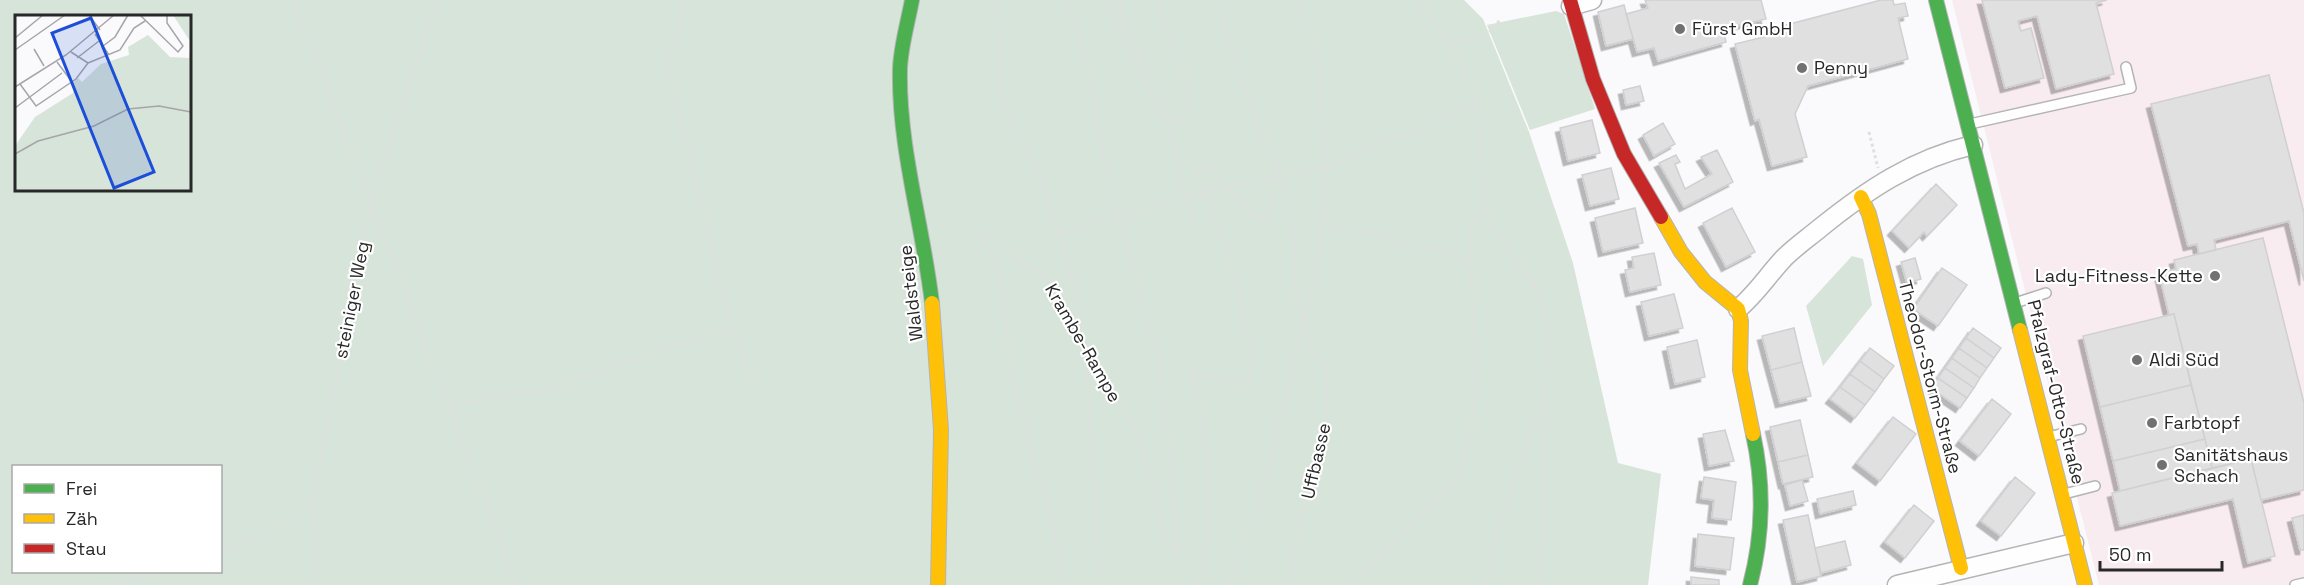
<svg xmlns="http://www.w3.org/2000/svg" width="2304" height="585" font-family="'Space Grotesk',sans-serif">
<defs>
<filter id="shadow"><feDropShadow dx="-4.5" dy="4.5" stdDeviation="0" flood-color="#0004"/></filter>
</defs>
<rect width="100%" height="100%" fill="#faf9fb"/>
<!-- commercial -->
<path fill="#f8ecf1" d="M1952,0H2304V585H2099Z"/>
<!-- green -->
<path fill="#d7e4d9" fill-rule="evenodd" d="M0,0H1464L1483,19L1529,132L1573,263L1618,463L1661,474L1648,585H0ZM16,16H189V189H16ZM14,466H220V572H14Z
M1556,11L1564,14L1595,109L1530,130L1487,25Z
M1852,256L1863,259L1872,305L1823,366L1806,306Z"/>
<!-- building -->
<path fill="#e1e0e1" stroke="#d0cfd1" stroke-width="1.5" filter="url(#shadow)" d="M1645,0H1761L1766,19L1731,27L1730,31L1724,33L1726,42L1658,61L1654,48L1637,52L1626,14L1648,8Z
M1881,0H1893L1894,5L1905,3L1908,16L1898,18L1908,59L1808,86L1795,114L1807,157L1772,166L1759,119L1755,121L1735,44L1768,36L1767,30Z
M1982,0H2107L2096,3L2114,74L2056,89L2037,16L2018,21L2021,31L2031,28L2044,78L2005,88Z
M1624,5L1633,39L1606,46L1598,12Z
M2269,75L2304,213V281L2289,221L2214,240L2216,250L2199,254L2197,244L2188,246L2151,104Z
M1640,86L1644,101L1626,105L1623,90Z
M1592,120L1600,153L1568,161L1560,128Z
M1663,123L1675,144L1654,156L1643,135Z
M1717,150L1733,182L1684,207L1659,163L1676,155L1680,162L1675,164L1685,189L1712,174L1701,157Z
M1611,168L1619,199L1590,206L1582,175Z
M1936,184L1957,205L1927,236L1924,232L1909,248L1892,231Z
M1635,208L1643,243L1603,252L1595,218Z
M1732,208L1755,252L1726,267L1703,223Z
M2263,238L2304,403V490L2261,500L2251,459L2212,468L2174,314L2169,315L2159,273L2176,269L2174,260Z
M1654,253L1661,285L1630,292L1625,270L1634,268L1632,257Z
M1915,258L1921,279L1907,283L1901,262Z
M1942,268L1967,285L1938,326L1913,309Z
M1674,294L1683,328L1649,336L1641,302Z
M2174,314L2191,385L2100,407L2083,336Z
M1794,328L1802,362L1771,370L1762,336Z
M1973,328L2001,348L1994,358L1966,338Z
M1966,338L1994,358L1987,368L1959,348Z
M1697,340L1705,377L1675,384L1667,347Z
M1870,348L1894,366L1884,379L1860,361Z
M1959,348L1987,368L1980,378L1952,358Z
M1952,358L1980,378L1974,388L1945,368Z
M1860,361L1884,379L1875,392L1850,374Z
M1802,362L1811,396L1780,403L1771,370Z
M1945,368L1974,388L1967,398L1938,378Z
M1850,374L1875,392L1865,405L1840,387Z
M1938,378L1967,398L1960,408L1931,388Z
M2191,385L2205,439L2113,461L2100,407Z
M1840,387L1865,405L1855,418L1830,399Z
M1992,399L2011,414L1979,456L1960,441Z
M1893,417L1916,434L1880,481L1857,463Z
M1800,420L1808,455L1778,462L1770,427Z
M1725,430L1734,461L1709,466L1703,434Z
M2205,439L2212,468L2120,491L2113,461Z
M1808,455L1813,477L1783,484L1778,462Z
M2251,459L2275,556L2248,563L2233,499L2120,526L2112,493Z
M1704,477L1736,482L1731,520L1712,518L1714,500L1701,498Z
M2015,477L2035,493L2001,536L1981,521Z
M1802,480L1808,501L1790,506L1785,485Z
M1853,491L1856,505L1820,514L1817,499Z
M1914,505L1934,521L1905,558L1885,542Z
M1808,515L1821,576L1797,582L1783,520Z
M2304,515V550H2300L2292,518Z
M1698,534L1734,538L1730,570L1695,566Z
M1845,541L1851,565L1821,573L1815,548Z
M1691,577L1719,580V585H1691Z"/>
<g fill="none" stroke-linecap="round" stroke-linejoin="round">
<defs>
<path id="lane" d="M1970,124L2131,88L2126,67
M2015,303L2046,293
M2048,437L2081,429
M2064,494L2095,486
M2295,585L2304,583"/>
<path id="street" d="M1571,6L1592,0
M1738,309C1756,294 1768,275 1784,258C1795,247 1808,238 1820,228C1867,190 1913,159 1973,145
M1897,585L2074,543"/>
<path id="fast" d="M912,0C908,22 901,45 900,68C898,147 923,225 932,303
M1936,0L2020,330
M1750,585C1763,536 1764,484 1753,434"/>
<path id="slow" d="M1861,197L1869,214L1961,568
M1661,217L1681,252L1705,282L1738,309L1741,321L1740,370L1753,434
M932,303L941,430L938,585
M2020,330L2085,585"/>
<path id="jam" d="M1570,0L1593,79L1624,154L1661,217"/>
</defs>
<!-- lane casing -->
<use href="#lane" stroke="#b4b4b5" stroke-width="12"/>
<!-- street casing -->
<use href="#street" stroke="#b4b4b5" stroke-width="21"/>
<!-- fast casing -->
<use href="#fast" stroke="#b4b4b5" stroke-width="16"/>
<!-- slow casing -->
<use href="#slow" stroke="#b4b4b5" stroke-width="16"/>
<!-- jam casing -->
<use href="#jam" stroke="#b4b4b5" stroke-width="16"/>
<!-- path -->
<path stroke="#dfdfe0" stroke-width="3" stroke-dasharray="3 3" stroke-linecap="butt" d="M294,0L517,585
M682,0L683,19L667,68L687,141L731,331L756,384
M996,0L1002,99L1022,144L1035,162L1076,291L1085,351
M1107,0L1162,118H1183L1188,82L1158,4L1160,0
M1120,0L1125,25L1162,94L1185,196L1197,233
M1417,0L1450,44L1475,91L1486,211L1493,228L1534,284L1549,330L1545,397L1544,522L1537,585
M1450,44L1486,36L1500,20
M1869,132L1878,168
M1276,166L1293,228L1295,294L1313,348L1327,371L1326,427L1292,556L1295,585
M1322,222L1469,259
M1056,235L1185,196L1326,168L1476,103
M1086,357L1099,561L1105,585
M448,406L559,387L652,351L730,331
M314,500L316,585
M220,552C265,539 280,533 313,499L371,204L438,0
M109,585L155,572
M1065,585L1051,520L1009,363L1005,301L996,265L981,238L989,235L1049,281L1070,327L1102,384L1137,430L1158,508L1165,546L1177,553L1170,450L1158,358L1105,166L1091,79L1069,0
M1198,585C1217,509 1210,446 1192,371L1248,386L1252,355L1227,245L1196,172L1210,167L1255,218L1268,219L1275,164L1240,80L1225,24L1226,0
M1229,585L1258,510L1313,284L1322,222L1326,168L1318,58L1313,38L1300,16L1296,0
M1353,585C1358,575 1369,566 1377,558C1403,532 1433,510 1454,480C1490,428 1468,293 1471,228L1486,211
M1485,585C1499,522 1520,462 1543,401"/>
<!-- lane -->
<use href="#lane" stroke="#fefefe" stroke-width="9"/>
<!-- street -->
<use href="#street" stroke="#fefefe" stroke-width="18"/>
<!-- fast -->
<use href="#fast" stroke="#4caf50" stroke-width="14"/>
<!-- slow -->
<use href="#slow" stroke="#ffc107" stroke-width="14"/>
<!-- jam -->
<use href="#jam" stroke="#c62828" stroke-width="14"/>
</g>
<!-- markers -->
<g fill="#727172" stroke="#fff" stroke-width="2">
<circle cx="1680" cy="29" r="6"/>
<circle cx="1802" cy="68" r="6"/>
<circle cx="2215" cy="276" r="6"/>
<circle cx="2137" cy="360" r="6"/>
<circle cx="2152" cy="423" r="6"/>
<circle cx="2162" cy="465" r="6"/>
</g>
<g text-anchor="middle" stroke-width="4.5" stroke-linejoin="round" paint-order="stroke">
<!-- poi labels -->
<g font-size="18" fill="#282829" stroke="#fff" text-anchor="start">
<text x="1692" y="35">Fürst GmbH</text>
<text x="1814" y="74">Penny</text>
<text x="2203" y="282" text-anchor="end">Lady-Fitness-Kette</text>
<text x="2149" y="366">Aldi Süd</text>
<text x="2164" y="429">Farbtopf</text>
<text x="2174" y="461">Sanitätshaus<tspan x="2174" dy="21">Schach</tspan></text>
</g>
<!-- street labels -->
<g font-size="18" fill="#282829" stroke="#fff">
<text transform="translate(911 293) rotate(-97)" y="6">Waldsteige</text>
<text transform="translate(352 300) rotate(-79)" y="6">steiniger Weg</text>
<text transform="translate(1083 343) rotate(60)" y="6">Krambe-Rampe</text>
<text transform="translate(1930 377) rotate(75)" y="6">Theodor-Storm-Straße</text>
<text transform="translate(2056 392) rotate(76)" y="6">Pfalzgraf-Otto-Straße</text>
<text transform="translate(1316 461) rotate(-77)" y="6">Uffbasse</text>
</g>
</g>
<!-- overview -->
<g transform="translate(15 15)">
<rect width="176" height="176" fill="#faf9fb"/>
<path d="M158,0H175V26ZM133,20L155,42L174,43L175,37V175H0V131L20,102L58,78V68L63,63L67,67L86,49L114,40L113,32Z" fill="#d7e4d9"/>
<path fill="none" stroke="#a6a5a7" stroke-width="1.5" d="M74,0L85,15M125,0L163,37L168,31L152,8V0M80,19L94,40M0,23L28,0M88,31L100,22L113,0M19,34L29,51M0,35L50,0M56,37L73,48M62,43L84,26M42,47L57,67M73,48L105,35L119,13L130,6M5,69L21,91L61,64L73,48M0,72L51,40L99,0M0,93L47,58M0,139L23,126L79,111L113,94L144,91L176,97"/>
<path fill="#1d4ed8" fill-opacity="0.15" stroke="#1d4ed8" stroke-width="3" d="M76,3L139,157L99,173L37,18Z"/>
<rect width="176" height="176" fill="none" stroke="#282829" stroke-width="3"/>
</g>
<!-- legend -->
<rect x="12" y="465" width="210" height="108" fill="#ffffff" stroke="#a9a9a9" stroke-width="1.5"/>
<rect x="24" y="484" width="30" height="9" fill="#4caf50" stroke="#a9a9a9" stroke-width="1.5"/>
<text x="66" y="495" font-size="18" fill="#282829">Frei</text>
<rect x="24" y="514" width="30" height="9" fill="#ffc107" stroke="#a9a9a9" stroke-width="1.5"/>
<text x="66" y="525" font-size="18" fill="#282829">Zäh</text>
<rect x="24" y="544" width="30" height="9" fill="#c62828" stroke="#a9a9a9" stroke-width="1.5"/>
<text x="66" y="555" font-size="18" fill="#282829">Stau</text>
<!-- scale -->
<path d="M2100 561v9h122v-9" fill="none" stroke="#282829" stroke-width="3"/>
<text x="2109" y="561" font-size="18" fill="#282829" stroke="#ffffff" stroke-width="4.5" paint-order="stroke">50 m</text>
</svg>
